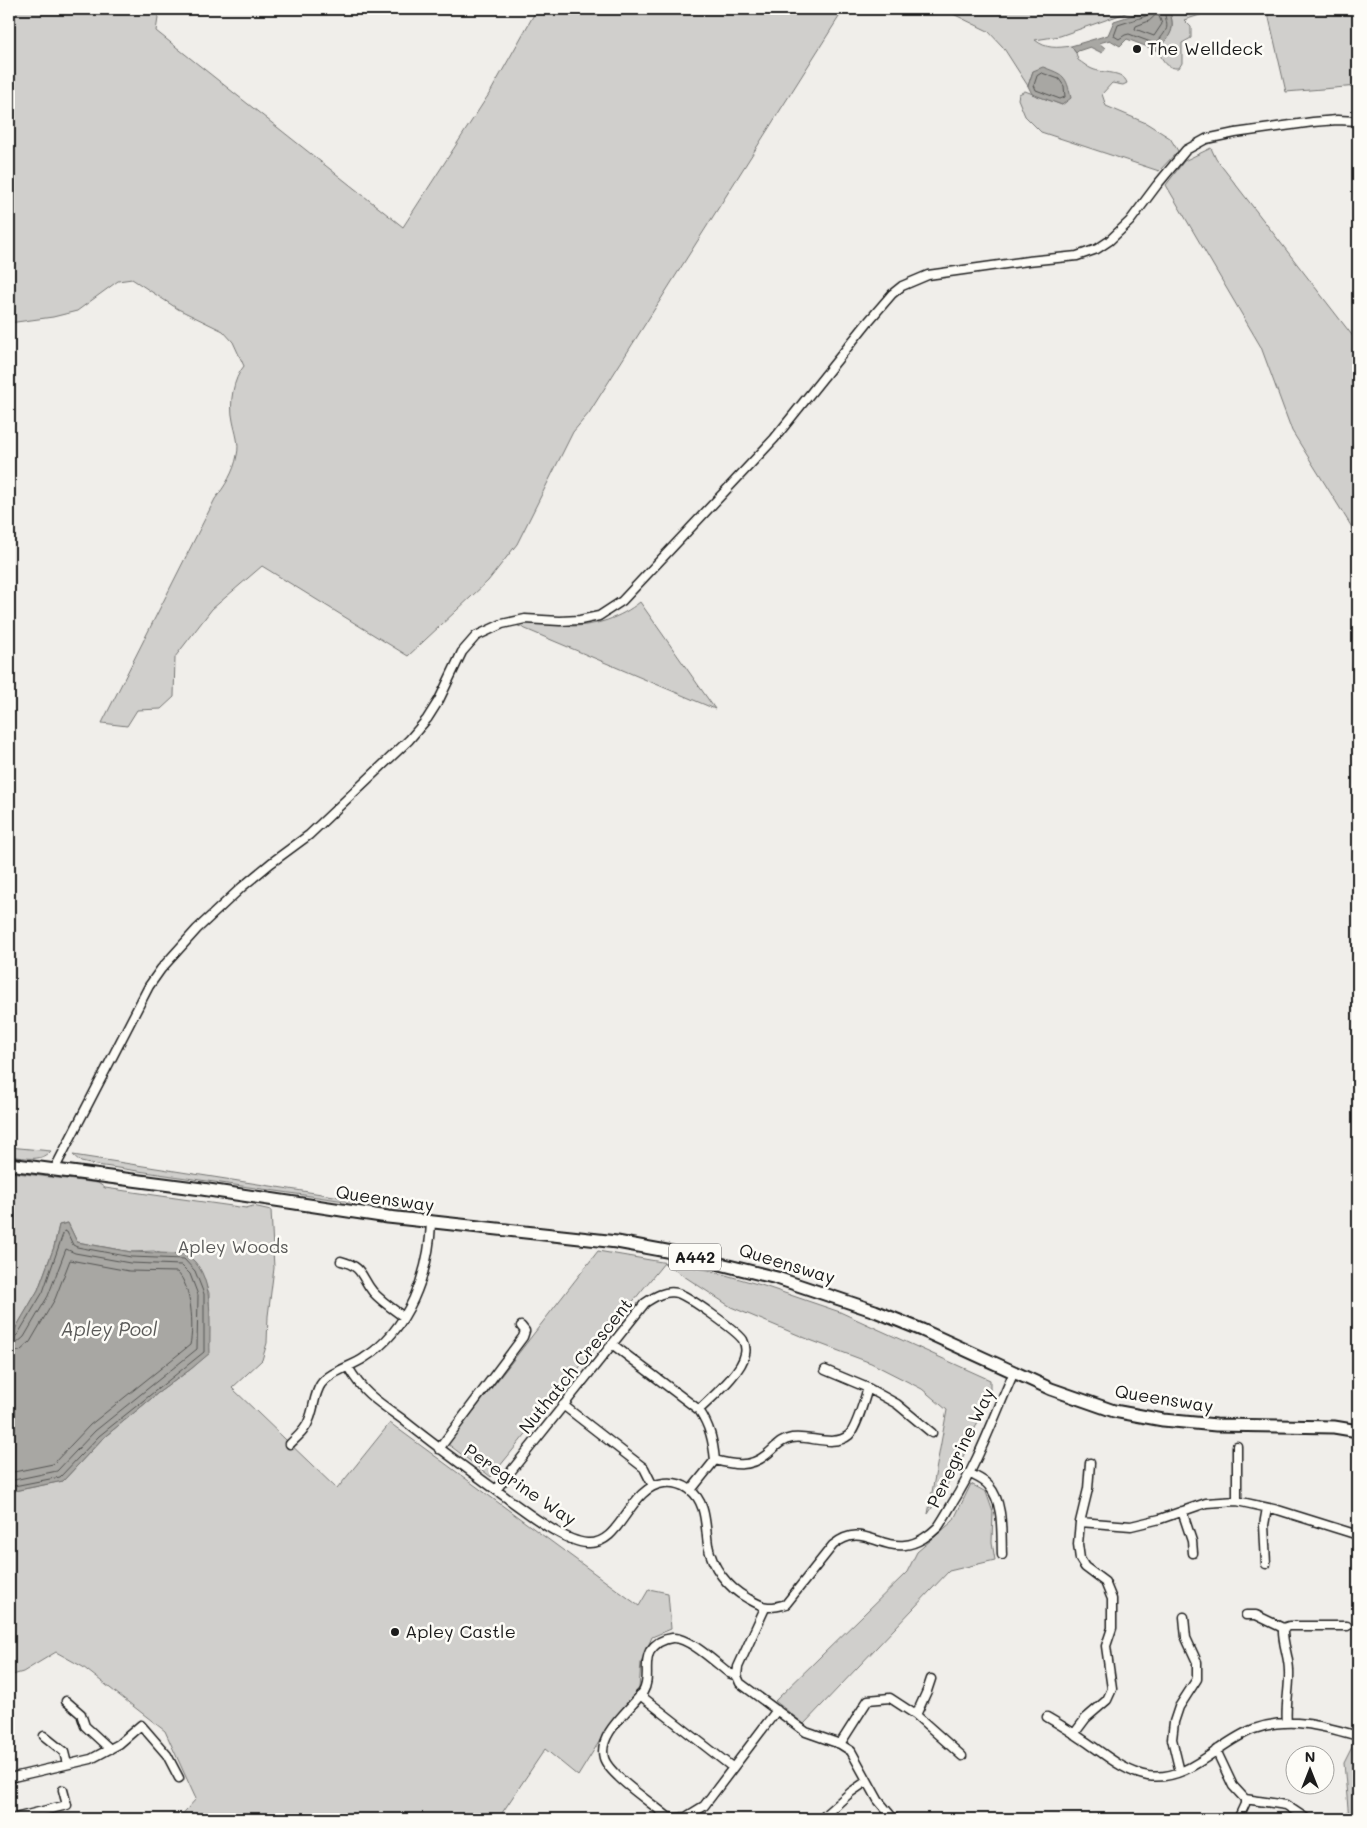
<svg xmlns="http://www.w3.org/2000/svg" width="1367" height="1828" font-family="Mali,sans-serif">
<rect width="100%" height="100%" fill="#f0eeea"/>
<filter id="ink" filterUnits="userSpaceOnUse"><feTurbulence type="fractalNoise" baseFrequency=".02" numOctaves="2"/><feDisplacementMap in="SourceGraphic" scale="10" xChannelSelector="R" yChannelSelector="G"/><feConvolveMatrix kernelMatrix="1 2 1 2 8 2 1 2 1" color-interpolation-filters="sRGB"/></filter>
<g filter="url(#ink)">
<!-- green -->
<path fill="#d0cfcc" stroke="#767674" d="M9,9H157L158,18L156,31L403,227L491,91L537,9H844L589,413L573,432L517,544L488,581L408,656L262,566L212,609L175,657L174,697L161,709L137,710L127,726L102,723L215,499C225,486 234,472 237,455C240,444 235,432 233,421C229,403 233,379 244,366L233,342L223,331L178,309L132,279L118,281L77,311L53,317L9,323Z
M943,9H1137L1060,36L1035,40C1046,49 1057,48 1071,46L1076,53L1078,60C1083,63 1087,67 1092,69C1103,74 1123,70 1127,83L1123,85L1112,83L1102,94L1106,106L1146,123L1170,138L1178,151L1159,171L1041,132L1025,116L1018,99L1019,94L1025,91L1062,105L1033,71L1028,86L1003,47L988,31Z
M1169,9H1219L1184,20L1191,27V38L1182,43V63L1179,68C1167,69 1163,61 1158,51C1171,33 1176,31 1169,9Z
M1267,9H1358V68L1356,69L1358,86L1286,92Z
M1211,148L1216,159L1355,339L1358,346V537L1292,431L1261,347L1166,185L1184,161Z
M640,602L715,709L516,625C535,621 553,625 571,626C596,626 620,618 640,602Z
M9,1147L51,1151C41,1163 22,1157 9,1156Z
M73,1155L417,1209L414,1211L90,1164L81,1162Z
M9,1172L98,1183L105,1188L246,1208L253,1206L271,1210L274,1268L268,1316L267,1343L262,1360L232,1388L337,1489L390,1423L639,1606L649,1589L668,1593L671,1629L652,1637L641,1663L639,1688L610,1724L578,1776L545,1749L498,1819H178L196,1799L165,1731L83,1667L56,1652L23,1672L9,1676V1492L63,1481L102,1439L158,1393L191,1369L209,1353V1293L199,1268L154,1251L131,1252L77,1242L68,1223L59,1225L54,1247L38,1290L14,1331L9,1336Z
M598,1251L708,1270L761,1285L840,1312L990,1380V1393L959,1466L928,1514L947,1410L922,1389L871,1363L810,1340L731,1307L664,1263L491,1477L448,1444Z
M971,1484L986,1492L993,1512L992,1542L995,1560L949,1571L804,1724L775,1701L907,1572L917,1552L953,1521Z
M1353,1745L1358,1747V1819H1349L1344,1763Z"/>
<!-- water -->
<path fill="#a8a7a3" stroke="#706f6d" d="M1152,9H1169C1176,31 1171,33 1158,51L1127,39L1120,46L1110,40L1099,43L1105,48L1102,53L1090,47L1078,51L1076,53L1071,46L1108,35L1114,21Z
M1043,67C1064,75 1066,75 1071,98L1062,105L1032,94L1028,86L1033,71Z
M68,1223L77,1242L131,1252L185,1254C216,1271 209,1323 210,1353L191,1369L158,1393L102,1439L63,1481L9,1492V1336L14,1331L38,1290L54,1247L59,1225Z"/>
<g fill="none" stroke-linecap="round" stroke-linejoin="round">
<!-- shore -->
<path stroke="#545452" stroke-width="1" d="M1150,9L1149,13L1146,16L1118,25L1114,36L1119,39L1125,35L1129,34L1156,44C1171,25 1167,30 1164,9
M1156,15L1159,16L1162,24L1154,36L1135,29L1136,26L1149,21Z
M1042,73L1059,79L1064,86L1065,97L1060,99L1036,90L1034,85L1037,76Z
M9,1339H13L18,1334L43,1292L64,1231L67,1232L73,1245L77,1247L131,1257L184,1259L195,1271L204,1294V1352L99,1436L60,1477L9,1487
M9,1346L16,1344L24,1337L48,1296L66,1249L75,1253L130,1263L181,1265L190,1274L198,1295L197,1349L95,1431L57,1471L9,1481
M9,1353L20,1351L30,1342L55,1299L70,1260L129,1271L177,1272C192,1286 194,1327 190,1345L90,1425L53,1464L9,1473"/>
<defs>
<path id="street" d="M54,1170L149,986L161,969L197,929L242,887L271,863L309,835L409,740L427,719L439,700L462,652L476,636L502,624L525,619L560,621L580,620L599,616L622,601L774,439L867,323L892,294L902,286L928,275L1028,261L1077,256L1097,249L1109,241L1130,221L1157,185L1186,150L1206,139L1235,133L1313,122L1337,120L1358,121
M341,1261C364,1267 360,1276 373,1292C382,1302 393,1309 404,1317
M612,1344L699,1410C710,1426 713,1441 715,1460
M348,1367C354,1377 360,1386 369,1394C379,1403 391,1411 402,1419C438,1448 474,1474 511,1501C529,1514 565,1542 587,1543C622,1546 628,1487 664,1483C673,1482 682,1484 689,1489C707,1502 705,1525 708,1545C712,1567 727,1587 747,1598C763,1607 767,1610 786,1604L833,1545C861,1522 876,1548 905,1545C917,1544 930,1535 938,1527C943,1520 948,1511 952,1504C978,1463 994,1417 1014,1372
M825,1370L868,1388L897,1404L932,1433
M563,1405L644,1468L653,1486
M290,1444C297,1437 306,1430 309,1420C314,1409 314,1394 321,1384C331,1371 351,1367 364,1358C409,1330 429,1273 431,1223
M439,1449L523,1337L525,1331L521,1326
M969,1473C976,1477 985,1480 989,1486C1004,1503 1001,1534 1002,1555
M496,1490L645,1303C654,1297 665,1290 677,1293C687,1295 737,1331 743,1340C745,1344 746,1350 745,1354C742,1372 712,1397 699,1410
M691,1490L715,1460C733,1465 750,1468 766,1455C775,1448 780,1440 792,1438C809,1435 834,1448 849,1435C857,1427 864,1400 868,1388
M1237,1501V1446
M1182,1511L1192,1541L1193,1553
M1080,1522L1131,1526L1160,1519L1206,1503L1237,1501L1278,1510L1358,1535
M1266,1564L1264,1525L1267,1508
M765,1608L738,1667L737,1676L740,1683L806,1732L840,1744L851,1751L878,1800L892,1817L896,1819
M1246,1615H1256L1283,1628
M737,1676L729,1673C717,1664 688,1636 672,1638C663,1639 655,1644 650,1651C643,1664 651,1679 643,1692C630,1710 597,1734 604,1758C609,1775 653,1804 668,1817L675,1818L686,1817L704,1806L777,1710
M640,1695L732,1767
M66,1701L81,1714L85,1726L110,1749
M916,1715L927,1691L931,1679
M1047,1717C1061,1725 1075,1734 1088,1743C1107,1756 1125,1772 1148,1776C1190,1782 1218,1742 1254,1729C1290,1716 1323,1726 1358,1736
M1287,1723C1285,1705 1290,1688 1289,1671C1289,1656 1282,1643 1283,1628L1289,1626H1347
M1074,1734L1086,1718L1107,1700L1112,1689L1106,1646L1112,1628V1599L1105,1582L1085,1567L1080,1559L1078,1544L1080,1522L1088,1489L1090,1463
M44,1736L64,1752L67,1764
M840,1744L868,1700L890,1698L916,1715L962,1756
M1216,1750L1233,1786L1245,1799V1804L1238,1819
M1180,1772L1172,1739L1174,1722L1179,1707L1197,1679V1662L1186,1638L1184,1617
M9,1778L91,1759L119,1744L141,1725L167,1755L179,1778
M1245,1799L1286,1805L1307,1819
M825,1815L851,1792L867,1781
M11,1819L67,1805L63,1790"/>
<path id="primary" d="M9,1164L202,1189L388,1217L617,1242L672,1252L777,1278L875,1311L922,1330L1051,1389L1114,1411L1163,1420L1216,1425L1334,1427L1358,1431"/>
</defs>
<!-- street casing -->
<use href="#street" stroke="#1c1c1c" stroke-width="11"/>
<!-- primary casing -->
<use href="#primary" stroke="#1c1c1c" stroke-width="15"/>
<!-- street -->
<use href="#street" stroke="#fdfcf7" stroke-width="8"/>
<!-- primary -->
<use href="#primary" stroke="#fdfcf7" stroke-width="11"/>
</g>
</g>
<!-- markers -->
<g fill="#1c1c1c" stroke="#fdfcf7" stroke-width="2">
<circle cx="1137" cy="49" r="5"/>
<circle cx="395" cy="1632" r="5"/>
</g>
<g text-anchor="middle" stroke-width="5" stroke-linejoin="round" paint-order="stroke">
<!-- shield labels -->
<rect fill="#fdfcf7" stroke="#605f5e" stroke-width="1" x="669" y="1243.5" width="52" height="27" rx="4"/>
<g font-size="16" font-weight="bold" fill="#1c1c1c">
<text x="695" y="1263">A442</text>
</g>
<!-- poi labels -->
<g font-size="18" fill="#1c1c1c" stroke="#fdfcf7" text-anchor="start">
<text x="1147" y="55">The Welldeck</text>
<text x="405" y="1638">Apley Castle</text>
</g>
<!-- street labels -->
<g font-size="18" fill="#1c1c1c" stroke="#fdfcf7">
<text transform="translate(385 1199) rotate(8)" y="6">Queensway</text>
<text transform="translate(787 1264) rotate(17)" y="6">Queensway</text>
<text transform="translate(576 1366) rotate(-51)" y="6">Nuthatch Crescent</text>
<text transform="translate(1164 1399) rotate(9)" y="6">Queensway</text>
<text transform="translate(961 1448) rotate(-64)" y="6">Peregrine Way</text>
<text transform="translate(520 1485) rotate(34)" y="6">Peregrine Way</text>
</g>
<!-- park labels -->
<g font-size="18" fill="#5b5b5a" stroke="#fdfcf7">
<text x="233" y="1253">Apley Woods</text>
</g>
<!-- water labels -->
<g font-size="19" font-style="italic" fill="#5b5b59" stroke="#fdfcf7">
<text x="109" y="1336">Apley Pool</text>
</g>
</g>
<!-- margin -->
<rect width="1367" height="1828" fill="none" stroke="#fdfcf7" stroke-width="30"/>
<rect x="15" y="15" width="1337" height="1798" fill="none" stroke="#1c1c1c" stroke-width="2" filter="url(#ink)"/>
<!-- north arrow -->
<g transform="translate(1310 1770)"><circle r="24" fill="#fdfcf7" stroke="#a3a29f"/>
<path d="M0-4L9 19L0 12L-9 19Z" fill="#1c1c1c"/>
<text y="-8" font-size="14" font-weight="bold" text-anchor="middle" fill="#1c1c1c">N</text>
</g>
</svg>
